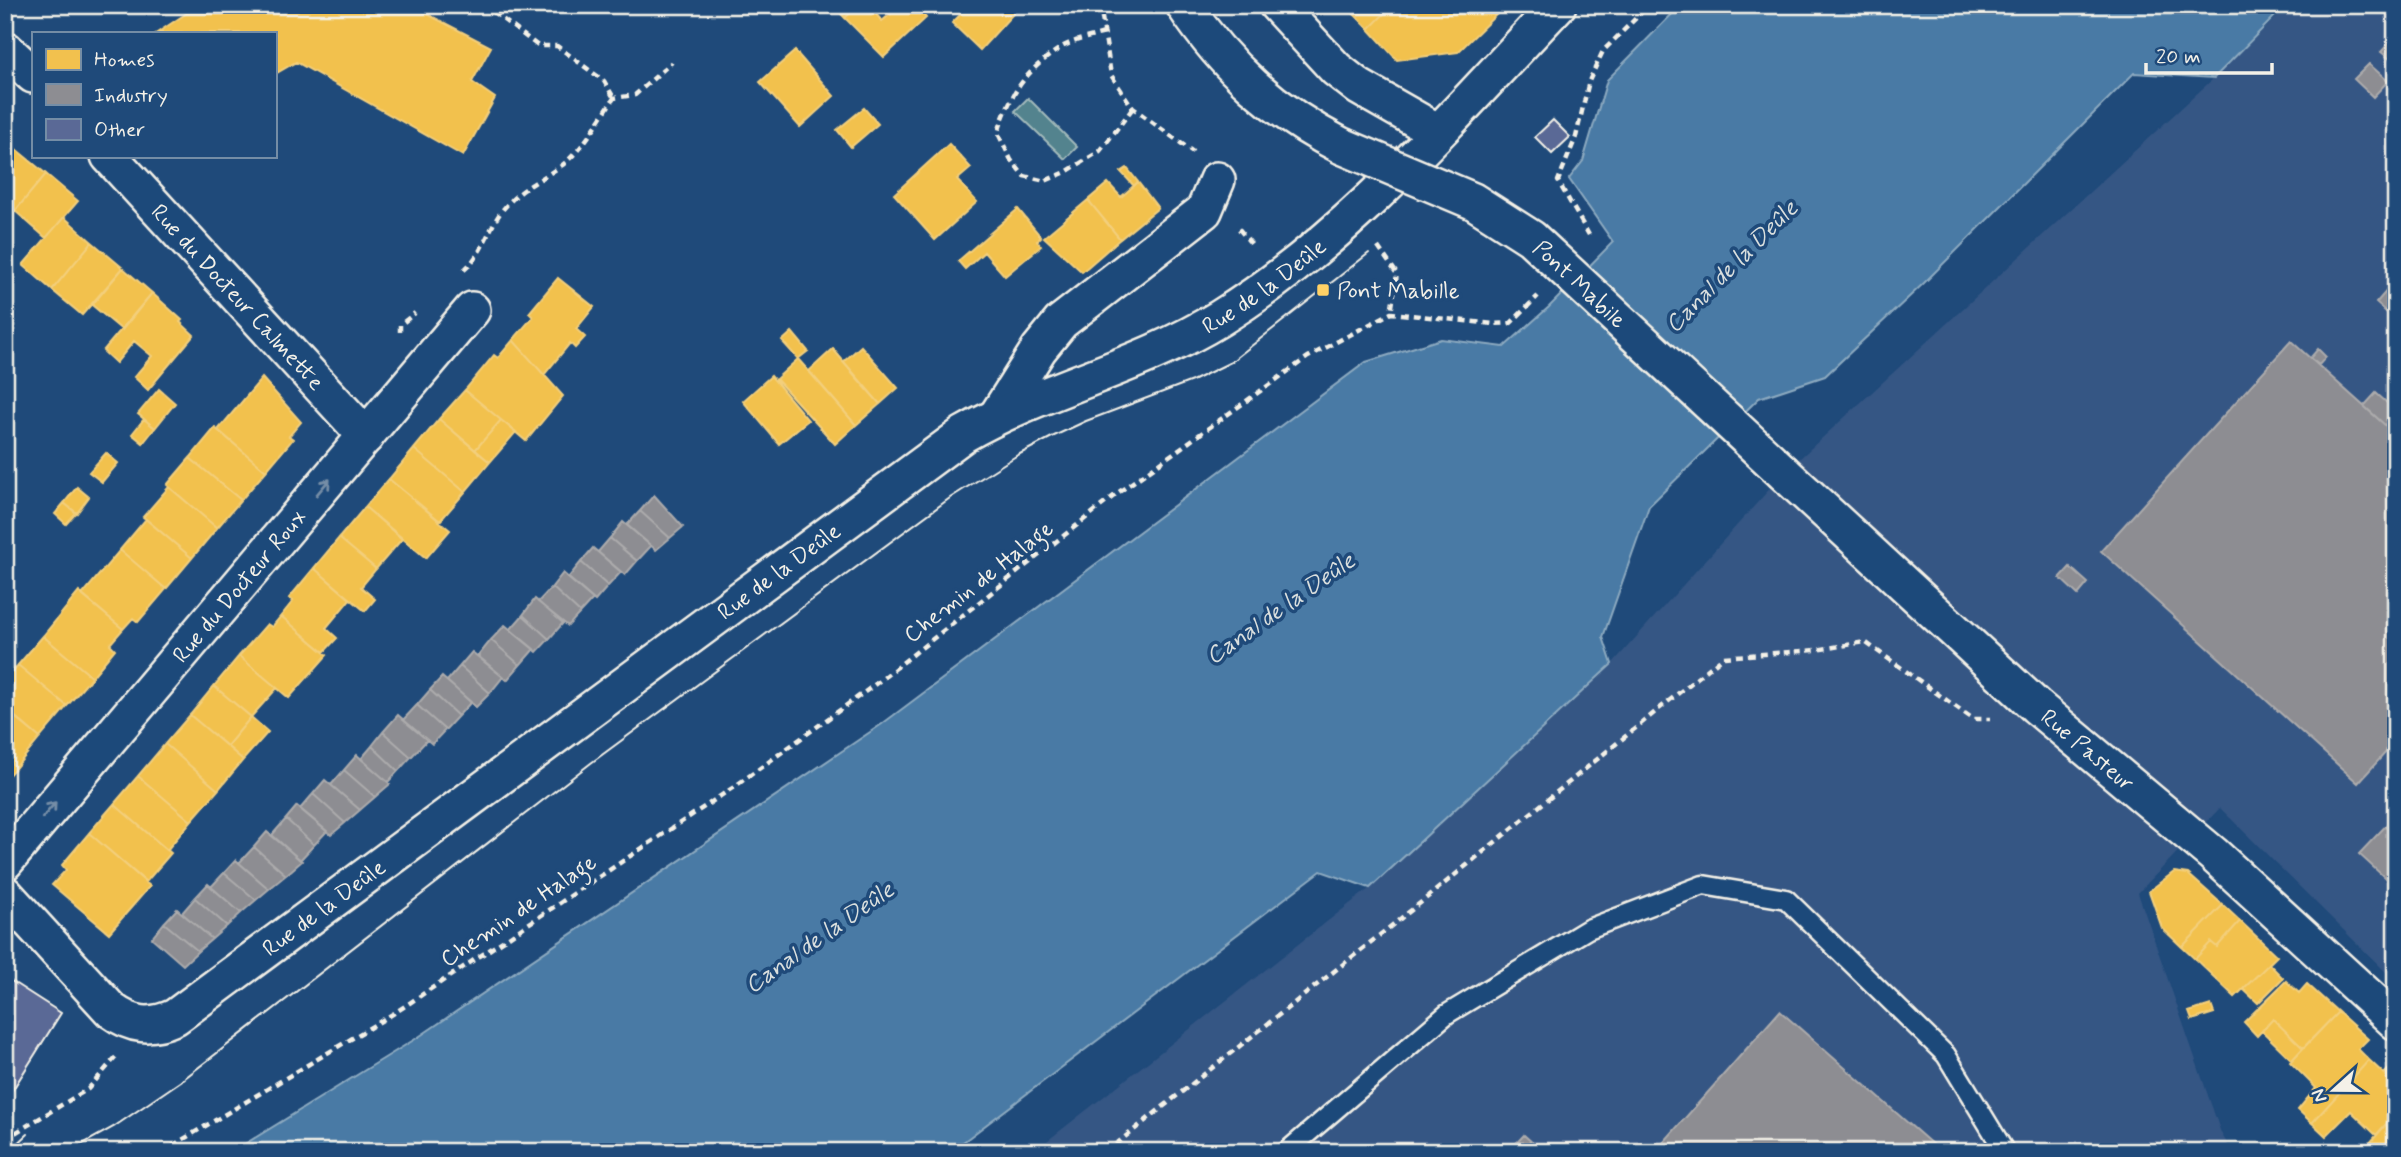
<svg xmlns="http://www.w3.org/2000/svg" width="2401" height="1157" font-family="Mynerve,sans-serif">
<rect width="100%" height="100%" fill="#1f4a7a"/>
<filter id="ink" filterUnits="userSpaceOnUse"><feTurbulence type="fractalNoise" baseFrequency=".0143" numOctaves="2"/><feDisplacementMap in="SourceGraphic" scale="14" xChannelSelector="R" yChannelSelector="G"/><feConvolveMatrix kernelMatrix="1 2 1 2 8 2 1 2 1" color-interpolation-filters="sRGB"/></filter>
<g filter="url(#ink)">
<!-- built -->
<path fill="#355684" d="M2289,5H2396V982L2220,808L2138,893L2221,1133L2232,1152H1033L1370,888L1612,664L1784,473L2214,78Z"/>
<!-- green -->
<path fill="#52838e" stroke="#a3babb" stroke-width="2" d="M1028,98L1077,147L1065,159L1015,111Z"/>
<!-- water -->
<path fill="#487aa5" stroke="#8daac0" stroke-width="2" d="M1681,5H2286L2214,78L2134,73L1924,283L1825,376L1759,398L1649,506L1603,637L1612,664L1370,888L1321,871L950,1152H232L417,1038L882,724L1366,362L1441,339L1504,347L1549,307L1613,242L1569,179L1583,161L1607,80Z"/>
<!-- homes -->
<path fill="#f2c14e" stroke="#f3cf7c" stroke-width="2" d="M199,5H410L491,47L472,82L495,98L463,156L296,62L275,74V33H157Z
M833,5H859L845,18Z
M859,5H868L882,21L894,11L889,5H915L926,18L884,57L845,18Z
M961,5H1021L980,50L952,23L965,10Z
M1359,5H1393L1369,29L1352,12Z
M1393,5H1506L1458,52L1397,60L1369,29Z
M795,51L834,96L800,127L760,82Z
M864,108L878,124L851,147L837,130Z
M5,140L17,150L5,164Z
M949,144L971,168L957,180L977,202L935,240L894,194Z
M17,150L46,174L5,223V164Z
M1127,168L1138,182L1134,186L1121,172Z
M46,174L78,201L46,238L15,211Z
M1138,182L1158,208L1120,239L1088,200L1108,183L1121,197Z
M1088,200L1120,239L1082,272L1044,237Z
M1018,209L1041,237L1037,241L1041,246L1005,276L984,252L965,269L958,261Z
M64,217L92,242L52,290L23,265Z
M92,242L123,268L82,315L52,290Z
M123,268L152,293L122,330L92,305Z
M558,278L594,307L576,329L585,337L575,348L570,343L544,375L513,340L533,317L529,313Z
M152,293L182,320L180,322L194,335L148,390L134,377L152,356L134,341L116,363L103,351Z
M792,332L808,351L798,359L782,341Z
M513,340L563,396L526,441L465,390L494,355L498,358Z
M861,346L898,388L880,404L843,362Z
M833,349L880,404L856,425L809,371Z
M798,359L856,425L835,444L776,379Z
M771,376L808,420L779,444L743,401Z
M262,378L301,422L289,436L293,439L266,471L218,430Z
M159,389L175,403L155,428L138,414Z
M465,390L501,420L475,450L439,419Z
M144,419L155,428L143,443L132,434Z
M439,419L490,462L465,492L414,449Z
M501,420L516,432L490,462L475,450Z
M215,428L266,471L241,500L190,458Z
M414,449L465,492L440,521L389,479Z
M106,453L118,463L102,482L89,472Z
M190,458L241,500L217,528L167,485Z
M389,479L450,530L426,558L365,507Z
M77,487L89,497L77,513L64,503Z
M169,487L217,528L192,558L143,517Z
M64,503L76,513L66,524L55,514Z
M365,507L402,539L376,569L339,538Z
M146,519L192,558L166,589L120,550Z
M339,538L376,569L361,587L375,599L365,611L314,568Z
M120,550L166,589L138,622L133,618L123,629L82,595Z
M314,568L350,599L326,628L337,638L324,652L281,616L293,601L289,598Z
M79,592L123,629L110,644L115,649L92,677L43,636Z
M281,616L327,655L289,698L239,656L267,624L272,627Z
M43,636L92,677L67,706L18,665Z
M239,656L277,688L251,717L214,686Z
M18,665L67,706L40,738L5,708V680Z
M214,686L251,717L227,746L190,715Z
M5,709L40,738L16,767L5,758Z
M190,715L243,760L218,790L165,744Z
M251,717L268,732L243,760L227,746Z
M165,744L218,790L191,821L138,776Z
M5,758L16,767L5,779Z
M138,776L191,821L167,850L114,804Z
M114,804L171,853L146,882L89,833Z
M89,833L150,886L109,933L52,885L66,870L62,865Z
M2174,872L2188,874L2223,905L2182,947L2162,928L2149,891Z
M2223,905L2240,921L2217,947L2211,942L2195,959L2182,947Z
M2240,921L2277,956L2235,997L2195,959L2211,942L2217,947Z
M2269,964L2283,978L2258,1003L2243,989Z
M2286,981L2299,993L2307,984L2338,1012L2303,1048L2273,1019L2257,1036L2244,1022Z
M2211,1005L2214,1013L2192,1020L2189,1012Z
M2338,1012L2368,1039L2358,1049L2369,1060L2312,1123L2298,1110L2316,1088L2290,1062Z
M2273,1019L2303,1048L2292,1060L2262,1031Z
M2369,1060L2384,1074L2394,1064L2396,1066V1113L2376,1135L2351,1111L2326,1136L2312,1123Z
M2396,1113V1152H2378L2369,1144Z"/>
<!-- industry -->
<path fill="#8d8d92" stroke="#acabac" stroke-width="2" d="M2392,40L2396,44V64L2381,52Z
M2369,64L2388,81L2373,97L2354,79Z
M2396,280V321L2376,303Z
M2291,341L2396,435V741L2358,783L2101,551Z
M2318,349L2326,357L2319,365L2310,358Z
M2376,393L2396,411V435L2364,406Z
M654,495L683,527L670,538L640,511Z
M640,511L670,538L656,550L627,525Z
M623,522L651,546L637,561L610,538Z
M610,538L637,561L625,575L598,552Z
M593,548L621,572L608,586L581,562Z
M581,562L608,586L595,601L568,578Z
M2070,567L2088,583L2078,595L2060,578Z
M563,573L593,599L580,613L552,587Z
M552,587L580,613L568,626L538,602Z
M535,599L563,623L549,639L523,615Z
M523,615L549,639L537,652L510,630Z
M505,625L534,649L520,665L491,640Z
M491,640L520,665L507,680L478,656Z
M472,652L503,677L490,693L460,666Z
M460,666L490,693L476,707L447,681Z
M442,677L471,702L458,716L430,690Z
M430,690L458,716L445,730L417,705Z
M417,705L445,730L432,744L403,720Z
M398,715L427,740L411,757L383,732Z
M383,732L411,757L398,771L372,746Z
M372,746L398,771L388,782L361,759Z
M357,755L390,784L375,797L344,770Z
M344,770L375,797L360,810L331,785Z
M325,780L360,810L345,823L313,794Z
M313,794L345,823L331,835L300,809Z
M297,806L327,831L314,845L286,819Z
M2396,815V888L2359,854Z
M286,819L314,845L300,860L272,835Z
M267,832L302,861L286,875L254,847Z
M254,847L286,875L269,889L239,863Z
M236,860L269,889L256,900L224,873Z
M224,873L256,900L241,913L211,887Z
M208,884L241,913L227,926L195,898Z
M195,898L227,926L212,939L182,913Z
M177,909L212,939L198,951L164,923Z
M164,923L198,951L183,965L152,938Z
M1780,1011L1941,1152H1655Z
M1524,1135L1543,1152H1508Z"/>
<!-- building -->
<path fill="#5a6996" stroke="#f4f1e8" stroke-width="2" d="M1553,120L1570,137L1552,154L1535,137Z
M5,977L61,1013L5,1102Z"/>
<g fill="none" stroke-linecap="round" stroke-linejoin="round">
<defs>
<path id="lane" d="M1286,1152L1447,1014L1588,929L1703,885L1786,899L1946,1055L2005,1152"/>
<g id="street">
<path d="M1184,5C1225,67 1275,112 1342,146"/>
<path d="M1277,5L1336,69L1359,87L1438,132"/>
<path d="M5,49L33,75"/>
<path id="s1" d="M109,156L366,436"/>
<path d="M998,414L1039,349L1061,322L1204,211L1217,180"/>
<path id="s2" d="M1784,473L2036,706L2213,854L2396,1022"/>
<path id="s3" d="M5,862L472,310"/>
<path id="s4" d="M5,894L111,1010C133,1026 150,1028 175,1017L964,434C1046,387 1139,368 1220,318C1349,238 1454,115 1558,5"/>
</g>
</defs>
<!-- lane casing -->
<use href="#lane" stroke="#f4f1e8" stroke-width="23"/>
<!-- street casing -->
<use href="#street" stroke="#f4f1e8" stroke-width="40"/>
<!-- path -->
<path stroke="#f4f1e8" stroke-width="4.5" stroke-dasharray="7 5" stroke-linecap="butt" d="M484,5L538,46H557L604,81L614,98
M1100,5L1111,75L1133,108L1193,152
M1104,33C1091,37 1074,40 1062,47C1026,70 1010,93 998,133L1011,160L1024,176L1045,181L1066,172L1100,151L1133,108
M1239,229L1254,247
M1589,235L1558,181L1576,137L1589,81L1603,51L1649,5
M1378,247L1397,274L1391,313
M464,270C484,253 489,225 505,207C520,189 542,179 561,166C584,149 598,121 614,98L635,95L672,62
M400,332V325L415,313
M5,1139L88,1089L116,1057
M162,1152L396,1012L734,787L873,686L1119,492L1308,357L1391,313L1494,324L1511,323L1538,296
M1106,1152L1424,900L1723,657L1816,650L1865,642L1973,719H1990"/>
<!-- lane -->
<use href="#lane" stroke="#1f4a7a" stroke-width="18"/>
<!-- street -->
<use href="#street" stroke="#1f4a7a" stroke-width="35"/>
<!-- tram -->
<path stroke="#f4f1e8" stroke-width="2" d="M9,1152L28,1134
M68,1152L115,1126L181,1081L591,763L950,498L1016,456L1052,437L1086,421L1192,381L1231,362L1369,253"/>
<defs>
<g id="street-bridge">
<path id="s5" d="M1342,146L1473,201L1531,238L1784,473"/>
</g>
</defs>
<!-- street-bridge casing -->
<use href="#street-bridge" stroke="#f4f1e8" stroke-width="40" stroke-linecap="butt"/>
<!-- street-bridge -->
<use href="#street-bridge" stroke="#1f4a7a" stroke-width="35"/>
</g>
<!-- one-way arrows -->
<defs><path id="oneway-shaft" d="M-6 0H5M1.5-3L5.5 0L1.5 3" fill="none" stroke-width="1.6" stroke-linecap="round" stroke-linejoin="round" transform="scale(1.75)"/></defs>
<g stroke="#748da6">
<use href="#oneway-shaft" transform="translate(323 487) rotate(-50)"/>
<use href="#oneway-shaft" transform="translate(49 810) rotate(-50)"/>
</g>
</g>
<!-- markers -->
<rect fill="#ffd166" stroke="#1f4a7a" stroke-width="2.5" x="1316" y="283" width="14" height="14" rx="3.5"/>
<g text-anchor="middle" stroke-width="7" stroke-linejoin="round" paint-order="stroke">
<!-- street labels -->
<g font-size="23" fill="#f4f1e8" stroke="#1f4a7a">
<text dy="8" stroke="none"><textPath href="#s4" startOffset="1542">Rue de la Deûle</textPath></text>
<text dy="8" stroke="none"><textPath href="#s5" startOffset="278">Pont Mabile</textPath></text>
<text dy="8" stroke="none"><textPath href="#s1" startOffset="191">Rue du Docteur Calmette</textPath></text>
<text dy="8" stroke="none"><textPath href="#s4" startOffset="976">Rue de la Deûle</textPath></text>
<text transform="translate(978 581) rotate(-38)" y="8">Chemin de Halage</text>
<text dy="8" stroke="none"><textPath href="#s3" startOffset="362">Rue du Docteur Roux</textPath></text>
<text dy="8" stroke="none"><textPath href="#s2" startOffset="411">Rue Pasteur</textPath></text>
<text dy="8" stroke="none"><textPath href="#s4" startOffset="410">Rue de la Deûle</textPath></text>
<text transform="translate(518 910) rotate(-34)" y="8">Chemin de Halage</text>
</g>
<!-- poi labels -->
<g font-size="23" fill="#f4f1e8" stroke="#1f4a7a" text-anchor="start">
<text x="1337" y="298">Pont Mabille</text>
</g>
<!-- water labels -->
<g font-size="24" font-style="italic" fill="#dadfde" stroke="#1f4a7a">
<text transform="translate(1731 266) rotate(-45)" y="8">Canal de la Deûle</text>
<text transform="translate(1280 608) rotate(-35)" y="8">Canal de la Deûle</text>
<text transform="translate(819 937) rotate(-35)" y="8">Canal de la Deûle</text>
</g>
</g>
<!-- margin -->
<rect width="2401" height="1157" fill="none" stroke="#1f4a7a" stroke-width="28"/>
<rect x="14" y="14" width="2373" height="1129" fill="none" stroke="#f4f1e8" stroke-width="2.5" filter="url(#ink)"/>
<!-- legend -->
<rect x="32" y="32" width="245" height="126" fill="#1f4a7a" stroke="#748da6" stroke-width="2"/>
<rect x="46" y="49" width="35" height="21" fill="#f2c14e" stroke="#748da6" stroke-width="2"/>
<text x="94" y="66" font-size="21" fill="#f4f1e8">Homes</text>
<rect x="46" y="84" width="35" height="21" fill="#8d8d92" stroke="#748da6" stroke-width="2"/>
<text x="94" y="102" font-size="21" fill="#f4f1e8">Industry</text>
<rect x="46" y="119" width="35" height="21" fill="#5a6996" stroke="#748da6" stroke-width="2"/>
<text x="94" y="136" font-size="21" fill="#f4f1e8">Other</text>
<!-- north arrow -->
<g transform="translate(2334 1090) rotate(249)" stroke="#1f4a7a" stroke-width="5" paint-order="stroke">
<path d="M0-5L12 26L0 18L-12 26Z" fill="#f4f1e8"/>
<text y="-10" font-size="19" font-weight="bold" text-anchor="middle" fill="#f4f1e8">N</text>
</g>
<!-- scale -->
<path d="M2146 63v10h126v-10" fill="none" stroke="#f4f1e8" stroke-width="3.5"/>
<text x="2156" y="63" font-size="21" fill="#f4f1e8" stroke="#1f4a7a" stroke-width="5" paint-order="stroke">20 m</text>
</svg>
